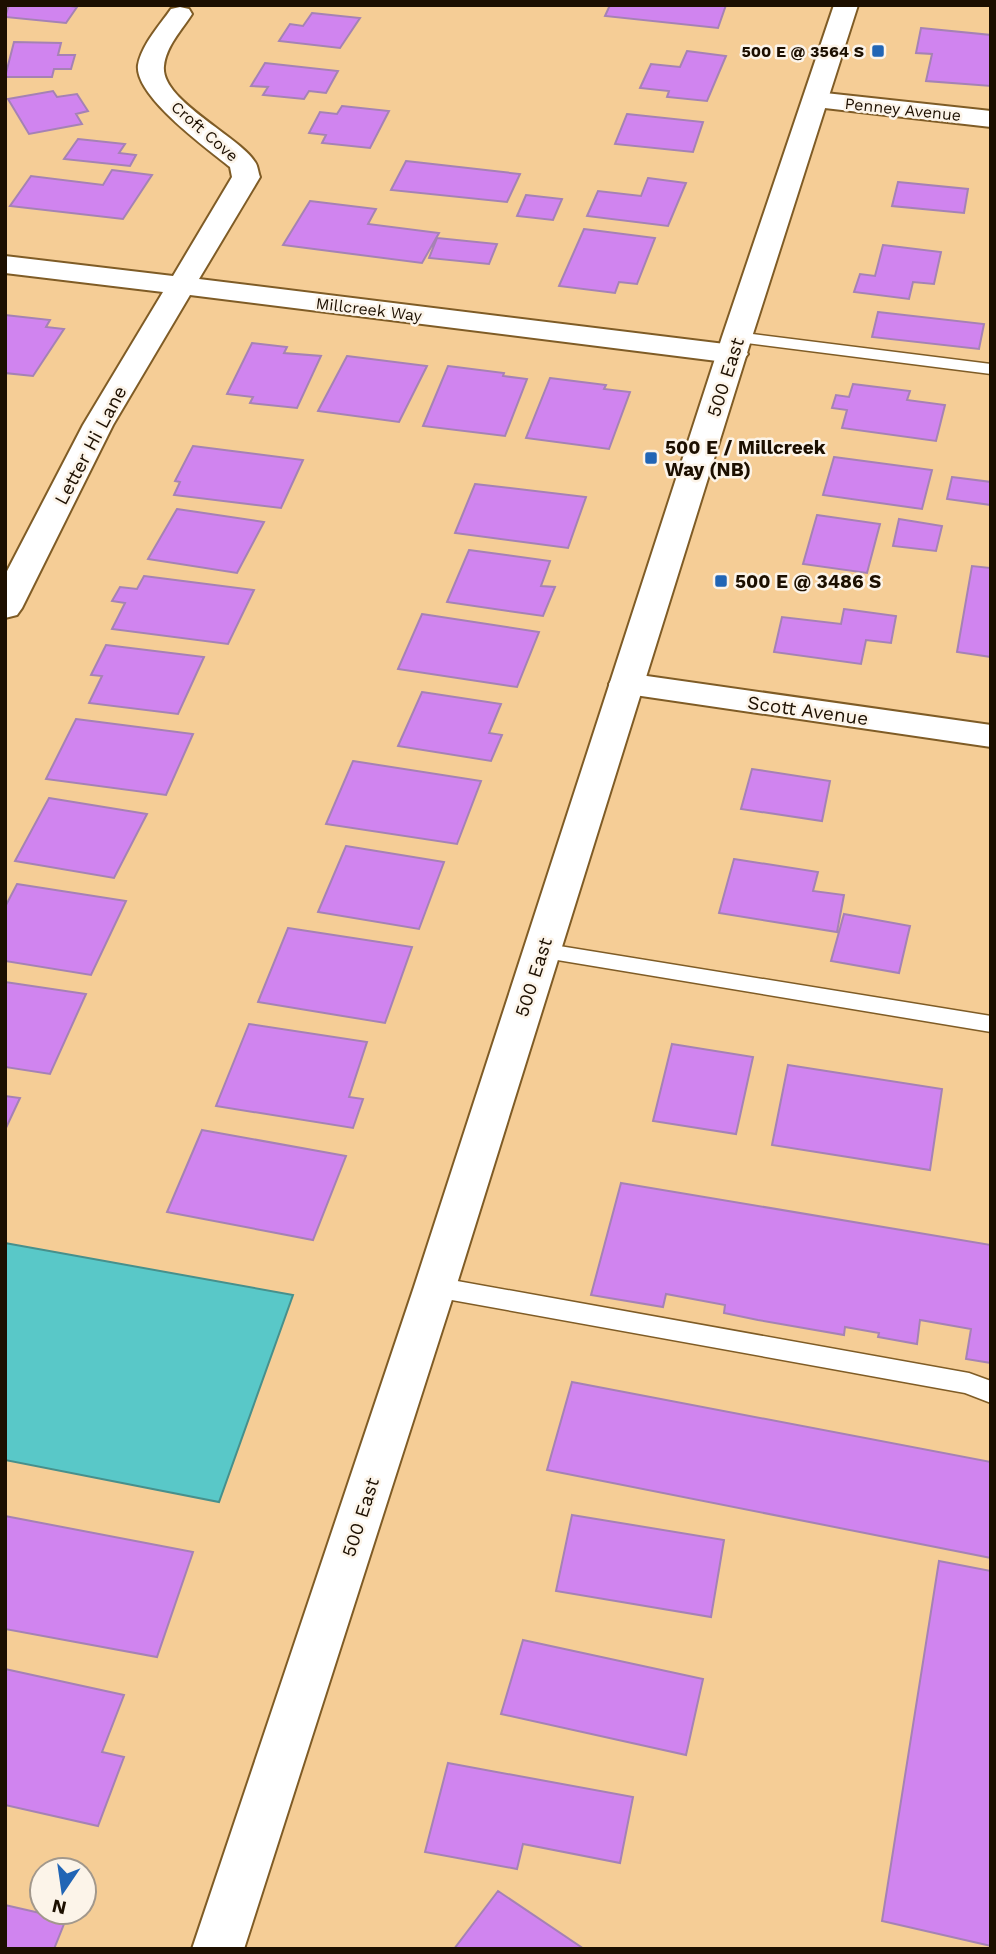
<svg xmlns="http://www.w3.org/2000/svg" width="996" height="1954" font-family="'Work Sans',sans-serif">
<rect width="100%" height="100%" fill="#f5cd96"/>
<!-- water -->
<path fill="#59c8c8" stroke="#47908c" stroke-width="2" d="M5,1243L293,1295L219,1502L5,1460Z"/>
<!-- building -->
<path fill="#d084ef" stroke="#a582b4" stroke-width="2" d="M9,5H64L77,7L66,23L5,17Z
M610,5H726L718,28L605,16Z
M312,13L360,18L340,48L279,41L290,24L303,26Z
M921,28L991,35V86L926,81L932,54L916,53Z
M14,42L61,43L58,55H75L71,69H54L52,77H5Z
M687,51L726,56L707,101L667,97L669,91L640,88L651,64L680,67Z
M265,63L338,71L326,93L309,91L304,99L263,95L268,87L251,86Z
M53,91L57,97L77,94L88,111L76,114L82,124L29,134L8,99Z
M342,106L389,111L370,148L322,143L326,135L309,133L320,112L337,114Z
M627,114L703,122L693,152L615,144Z
M78,139L125,144L119,153L136,155L130,166L64,159Z
M406,161L520,174L507,202L391,190Z
M112,170L152,175L123,219L10,206L31,176L103,185Z
M648,178L686,183L668,226L587,216L598,191L641,196Z
M898,182L968,189L964,213L892,206Z
M526,195L562,199L553,220L517,216Z
M310,201L376,209L368,224L439,233L422,263L283,245Z
M584,229L655,238L637,284L619,282L615,293L559,286Z
M437,238L497,244L489,264L429,258Z
M883,245L941,252L934,284L913,282L909,299L854,292L860,274L875,276Z
M878,312L984,324L979,349L872,337Z
M5,315L50,320L46,327L64,329L33,376L5,373Z
M252,343L287,347L284,353L321,356L297,408L250,403L253,397L227,394Z
M347,356L427,366L399,422L318,411Z
M448,366L504,373L503,376L527,379L505,436L423,426Z
M550,378L606,385L604,389L630,392L609,449L526,438Z
M853,384L910,391L907,400L945,405L936,441L842,428L847,410L832,408L836,395L849,397Z
M193,446L303,460L281,508L174,495L180,482L175,481Z
M834,457L932,470L922,509L823,495Z
M952,477L991,482V505L947,499Z
M475,484L586,497L568,548L455,533Z
M177,509L264,522L237,573L148,559Z
M817,515L880,524L867,573L803,564Z
M899,519L942,526L936,551L893,546Z
M469,550L550,561L541,586L555,587L543,616L447,602Z
M991,563V657L957,652L972,566L990,568Z
M144,576L254,590L228,644L112,629L125,603L112,601L120,587L137,589Z
M844,609L896,616L891,643L866,640L861,664L774,652L782,617L841,624Z
M422,614L539,632L517,687L398,669Z
M106,645L204,657L178,714L89,703L102,676L91,675Z
M422,692L501,704L489,733L502,735L491,761L398,746Z
M76,719L193,734L166,795L46,779Z
M353,761L481,781L457,844L326,824Z
M752,769L830,781L822,821L741,809Z
M49,798L147,814L114,878L15,861Z
M346,846L444,862L419,929L318,912Z
M734,859L818,872L813,891L844,895L837,932L719,913Z
M17,884L126,901L91,975L5,961V907Z
M844,914L910,926L899,973L831,961Z
M288,928L412,947L385,1023L258,1002Z
M5,982L86,994L50,1074L5,1067Z
M249,1024L367,1042L349,1097L363,1099L353,1128L216,1106Z
M672,1044L753,1057L736,1134L653,1121Z
M788,1065L942,1089L930,1170L772,1145Z
M5,1096L20,1098L5,1130Z
M202,1130L346,1156L313,1240L167,1212Z
M621,1183L991,1245V1363L966,1359L971,1329L920,1320L917,1344L878,1337L879,1333L845,1327L844,1335L758,1320L724,1313L725,1305L666,1294L663,1307L591,1295Z
M572,1382L991,1462V1558L547,1470Z
M572,1515L724,1540L711,1617L556,1591Z
M5,1516L193,1552L157,1657L5,1629Z
M939,1561L991,1571V1946L882,1921Z
M523,1640L703,1679L686,1755L501,1714Z
M5,1669L124,1695L102,1752L124,1757L98,1826L5,1805Z
M448,1763L633,1797L620,1863L523,1844L517,1869L425,1852Z
M498,1891L584,1949H454Z
M5,1905L66,1919L54,1949H5Z"/>
<g fill="none" stroke-linecap="round" stroke-linejoin="round">
<defs>
<path id="lane" d="M737,332L991,364V374L731,341L728,337Z
M541,943L991,1016V1032L533,956L530,951L533,946Z
M435,1277L969,1373L991,1381V1403L965,1393L435,1297L426,1294L422,1287L426,1280Z"/>
<path id="street" d="M180,7L189,9L192,14C182,30 166,46 164,66C160,100 239,136 255,162C258,166 258,172 260,177L199,279L733,345L743,348L748,354L743,360L733,363L190,295L113,425L22,608L17,615L5,618V575L83,425L163,292L5,273V256L173,276L232,177L230,167C208,149 134,96 138,65C142,44 160,25 171,9Z
M816,92L991,111V127L807,106L803,100L807,94Z
M626,673L991,725V747L614,692L609,684L614,676Z"/>
<path id="secondary" d="M834,5H858L752,337L456,1287L244,1949H192L414,1287L722,337Z"/>
</defs>
<!-- lane casing -->
<use href="#lane" stroke="#7f5c26" stroke-width="3"/>
<!-- street casing -->
<use href="#street" stroke="#7f5c26" stroke-width="4"/>
<!-- secondary casing -->
<use href="#secondary" stroke="#7f5c26" stroke-width="4"/>
<!-- lane -->
<use href="#lane" fill="#fff" fill-rule="evenodd"/>
<!-- street -->
<use href="#street" fill="#fff" fill-rule="evenodd"/>
<!-- secondary -->
<use href="#secondary" fill="#fff" fill-rule="evenodd"/>
</g>
<!-- markers -->
<g fill="#2165b5" stroke="#fcf4e9" stroke-width="2.5">
<rect x="871" y="44" width="14" height="14" rx="3.5"/>
<rect x="644" y="451" width="14" height="14" rx="3.5"/>
<rect x="714" y="574" width="14" height="14" rx="3.5"/>
</g>
<g text-anchor="middle" stroke-width="5" stroke-linejoin="round" paint-order="stroke">
<!-- far-poi labels -->
<g font-size="16" font-weight="bold" fill="#1c0f00" stroke="#fcf4e9" text-anchor="end">
<text x="864" y="57">500 E @ 3564 S</text>
</g>
<!-- far-street labels -->
<g font-size="16" fill="#1c0f00" stroke="#fcf4e9">
<text transform="translate(903 109) rotate(6)" y="6">Penney Avenue</text>
<text transform="translate(205 131) rotate(41)" y="6">Croft Cove</text>
<text transform="translate(369 309) rotate(7)" y="6">Millcreek Way</text>
</g>
<!-- street labels -->
<g font-size="19" fill="#1c0f00" stroke="#fcf4e9">
<text transform="translate(725 377) rotate(-72)" y="7">500 East</text>
<text transform="translate(90 445) rotate(-62)" y="7">Letter Hi Lane</text>
<text transform="translate(808 710) rotate(8)" y="7">Scott Avenue</text>
<text transform="translate(533 977) rotate(-72)" y="7">500 East</text>
<text transform="translate(360 1517) rotate(-72)" y="7">500 East</text>
</g>
<!-- poi labels -->
<g font-size="19" font-weight="bold" fill="#1c0f00" stroke="#fcf4e9" text-anchor="start">
<text x="665" y="454">500 E / Millcreek<tspan x="665" dy="22">Way (NB)</tspan></text>
<text x="735" y="588">500 E @ 3486 S</text>
</g>
</g>
<!-- border -->
<rect width="996" height="1954" fill="none" stroke="#1c0f00" stroke-width="14"/>
<!-- north arrow -->
<g transform="translate(63 1891) rotate(193)"><circle r="33" fill="#fcf4e9" stroke="#a2988c" stroke-width="2"/>
<path d="M0-5L12 26L0 18L-12 26Z" fill="#2165b5"/>
<text y="-10" font-size="19" font-weight="bold" text-anchor="middle" fill="#1c0f00">N</text>
</g>
</svg>
